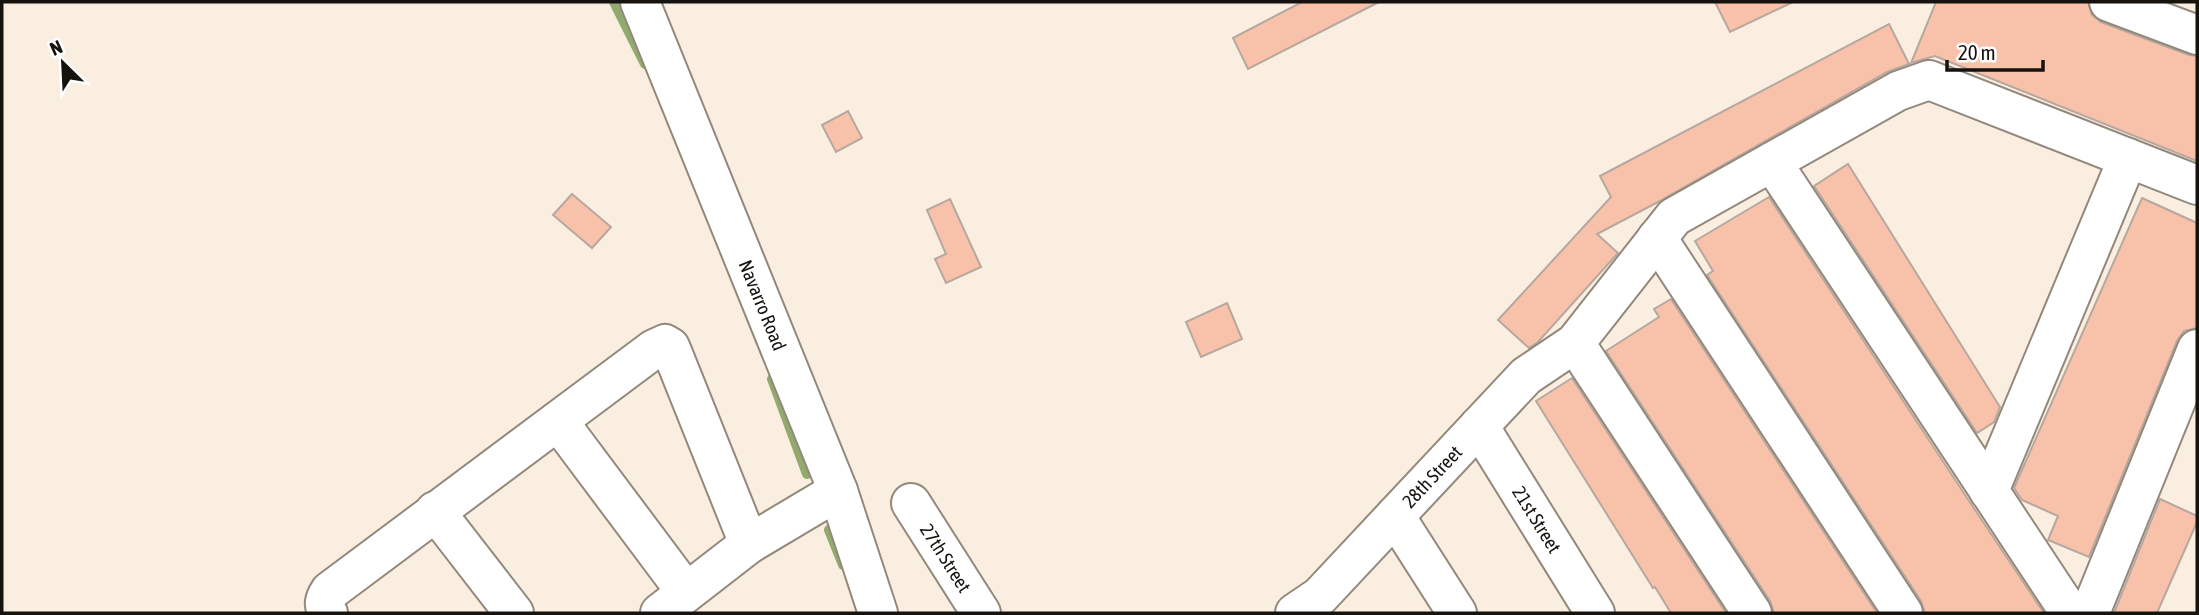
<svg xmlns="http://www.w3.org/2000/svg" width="2199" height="615" font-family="'Asap Condensed',sans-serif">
<rect width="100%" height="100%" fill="#faeee0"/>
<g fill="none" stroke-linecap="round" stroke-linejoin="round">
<!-- stream -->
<path stroke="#92aa6d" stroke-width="10" d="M614,2L645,64
M772,379L807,474
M829,530L843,565"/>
</g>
<!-- building -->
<path fill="#f8c2aa" stroke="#b7a79f" stroke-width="2" d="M1302,2H1379L1248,69L1233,38Z
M1715,2H1793L1730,32Z
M1936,2H2088L2092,15L2101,22L2189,55L2197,56V161L1935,56L1911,63Z
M1889,24L1909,64L1887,72L1658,202L1597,234L1618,253L1538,342L1529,348L1498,320L1611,197L1600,176Z
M848,111L862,138L836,152L822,125Z
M1848,164L2000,407L1994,422L1977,433L1814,186Z
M572,194L611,227L592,248L553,215Z
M1769,197L1971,504L2044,613H1925L1921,601L1707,275L1713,271L1695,241Z
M2142,198L2197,223V328L2184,331L2177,341L2089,557L2048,540L2058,516L2022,500L2014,488Z
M950,199L981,267L946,283L935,259L946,254L927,210Z
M1671,299L1877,613H1774L1770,601L1606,351L1659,317L1654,309Z
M1227,303L1242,339L1201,357L1186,322Z
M1572,378L1726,613H1671L1655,587L1653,588L1536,401Z
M2160,499L2197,516V522L2157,613H2114Z"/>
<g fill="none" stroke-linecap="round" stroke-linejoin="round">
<defs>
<g id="minor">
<path id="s1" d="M640,2L838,491L878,613"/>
<path d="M2109,2L2197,35"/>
<path d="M1772,162L2070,613"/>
<path d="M1657,238L1903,613"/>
<path d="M1575,343L1752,613"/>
<path d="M558,421L686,592"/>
<path id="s2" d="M1479,426L1595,613"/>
<path d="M1989,491L2128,158"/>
<path id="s3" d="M911,503L981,613"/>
<path d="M435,511L514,613"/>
<path d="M1395,516L1457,613"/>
<path d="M328,613C323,605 324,600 330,591L654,349L665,344L670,347L673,354L749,544"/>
<path d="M660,613L749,544L838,491"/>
<path id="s4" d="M1295,613L1320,596L1526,376L1575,343L1674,217L1898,91L1929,80L2197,185"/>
<path d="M2090,613L2197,349"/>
</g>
</defs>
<!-- minor casing -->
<use href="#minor" stroke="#92887b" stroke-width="42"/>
<!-- minor -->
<use href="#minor" stroke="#fff" stroke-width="38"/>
</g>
<g text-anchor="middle" stroke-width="5" stroke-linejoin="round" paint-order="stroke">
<!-- street labels -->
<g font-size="19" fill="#16120e" stroke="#fff">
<text dy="7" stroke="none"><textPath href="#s1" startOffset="327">Navarro Road</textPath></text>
<text dy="7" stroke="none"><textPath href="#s4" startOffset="194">28th Street</textPath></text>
<text dy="7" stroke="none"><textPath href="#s2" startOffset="110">21st Street</textPath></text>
<text dy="7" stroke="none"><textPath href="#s3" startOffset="65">27th Street</textPath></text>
</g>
</g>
<!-- border -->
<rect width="2199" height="615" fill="none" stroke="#16120e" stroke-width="7"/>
<!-- north arrow -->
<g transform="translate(63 63) rotate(336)" stroke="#ffffff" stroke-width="5" paint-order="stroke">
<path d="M0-5L12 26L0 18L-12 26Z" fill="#16120e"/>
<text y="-10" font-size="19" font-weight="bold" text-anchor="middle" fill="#16120e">N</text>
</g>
<!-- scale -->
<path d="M1947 60v10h96v-10" fill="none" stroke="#16120e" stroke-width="3.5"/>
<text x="1958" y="60" font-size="21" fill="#16120e" stroke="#ffffff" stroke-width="5" paint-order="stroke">20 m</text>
</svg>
